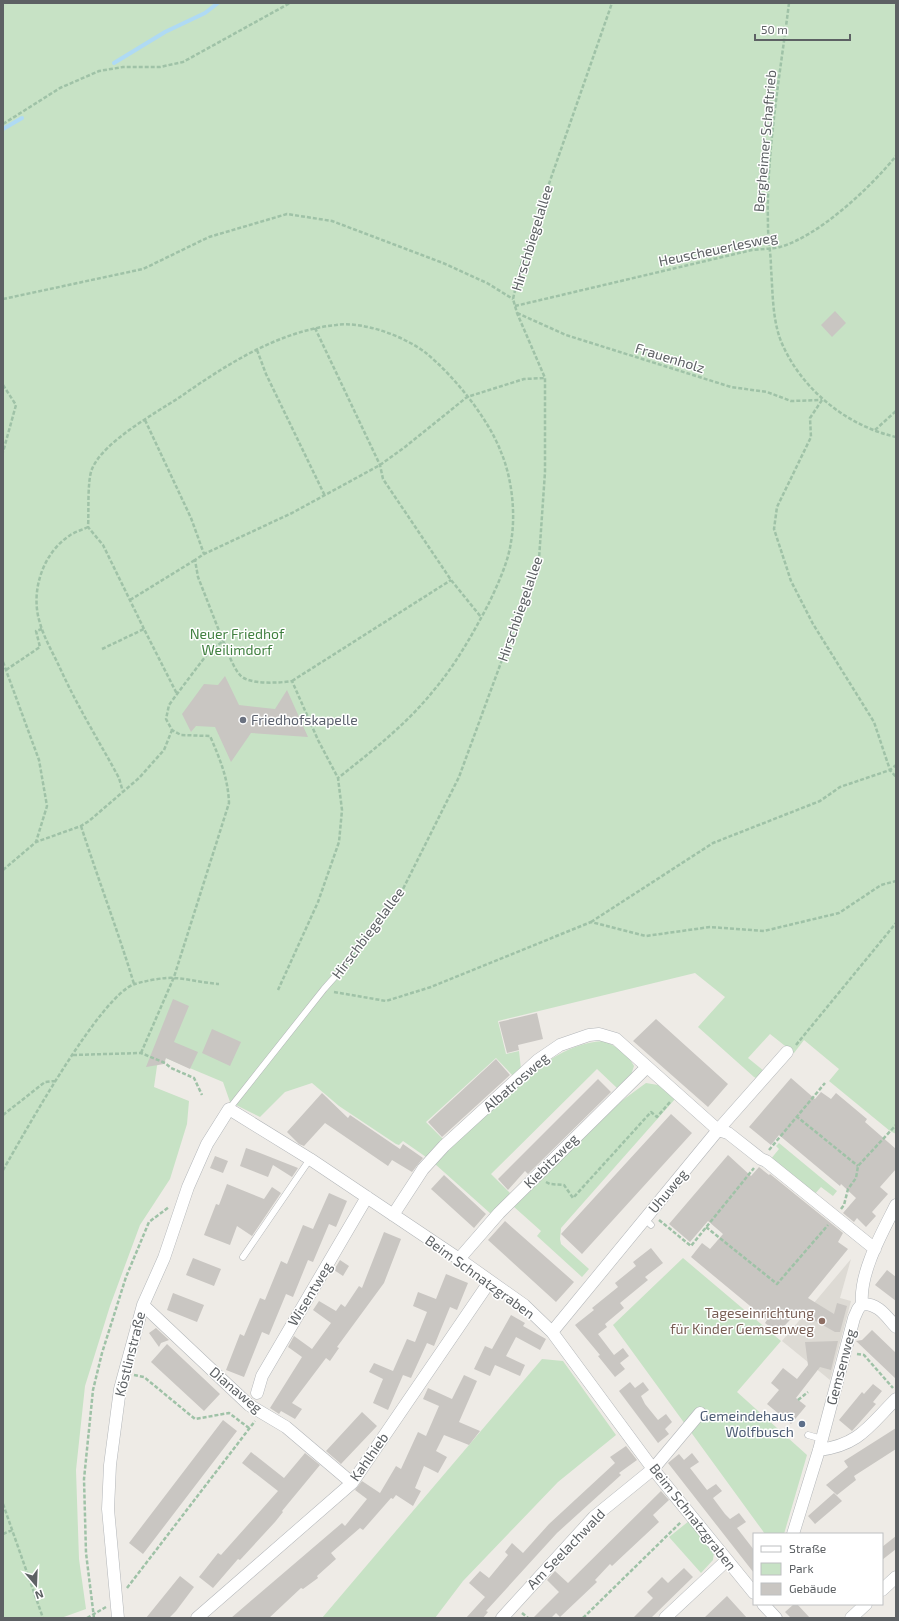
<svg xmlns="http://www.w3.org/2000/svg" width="899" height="1621" font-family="'Exo 2',sans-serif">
<rect width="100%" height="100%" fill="#eeebe6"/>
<!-- education -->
<path fill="#dddad4" d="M851,1259L840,1298L851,1301L830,1380L782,1341Z"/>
<!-- green -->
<path fill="#c7e2c5" d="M3,3H896V1134L890,1131L829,1081L839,1069L804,1040L794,1053L770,1034L748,1058L764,1071L756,1078L754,1077L698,1027L725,997L695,973L498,1021L506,1054L519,1051L521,1069L513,1076L496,1058L426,1122L443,1139L426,1157L403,1141L399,1145L396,1144L339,1106L312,1083L285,1092L260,1117L230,1102L223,1082L161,1056L157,1066L154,1087L189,1101L187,1124L170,1179L140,1225L110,1306L85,1386L76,1470L79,1559L86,1609L61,1618H3Z
M603,1041C614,1044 629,1055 634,1066L631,1075L617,1088L597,1069L491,1174L510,1193L491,1214L435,1164C454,1144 474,1126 495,1107C527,1078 557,1044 603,1041Z
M646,1083L658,1085L675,1099L561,1228L560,1239L561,1244L589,1269L582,1277L537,1236L541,1231L513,1206L612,1108Z
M779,1143L837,1191L833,1196L821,1187L814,1195L770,1160L779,1149L776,1146Z
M683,1258L781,1341L737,1392L807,1455L784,1534H765L613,1325Z
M542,1359L563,1361L616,1435L558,1482L463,1581L435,1618H322Z
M689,1521L714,1552L713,1560L701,1573L669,1537Z"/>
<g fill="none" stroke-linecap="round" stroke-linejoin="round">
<!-- stream -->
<path stroke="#afdaf4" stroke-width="4" d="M114,63L165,32L205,13L218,3
M3,129L22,118"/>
</g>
<!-- building -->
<path fill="#c9c6c2" d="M835,311L846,323L832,337L821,325Z
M225,676L239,705L275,709L287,690L308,737L251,733L231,762L215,727L196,726L191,732L182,714L204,684L218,685Z
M173,999L189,1006L174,1042L198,1052L190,1069L166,1058L164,1064L146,1067Z
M537,1013L543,1039L518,1045L519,1050L507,1053L499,1022Z
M656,1019L728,1084L708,1107L633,1041Z
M212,1029L241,1042L230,1066L202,1053Z
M496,1059L510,1075L442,1137L428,1122Z
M791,1078L815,1099L821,1092L831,1099L836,1093L867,1119L865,1122L896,1149V1169L880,1187L888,1194L872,1212L876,1216L866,1227L857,1218L854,1222L843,1213L856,1198L841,1184L840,1186L779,1135L771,1145L749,1127Z
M598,1079L611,1092L528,1174L525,1171L508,1190L498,1179Z
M322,1093L348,1118L350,1115L400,1149L403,1144L423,1158L412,1172L392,1160L388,1166L325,1123L304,1146L299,1144L287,1132Z
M671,1114L692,1133L582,1254L561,1234Z
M246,1148L260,1153L298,1168L292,1177L273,1165L268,1177L240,1166Z
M728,1155L751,1176L759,1167L769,1175L770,1174L843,1233L838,1242L848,1249L808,1298L834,1314L837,1303L847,1306L840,1332H835L798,1311L778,1333L765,1323L767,1320L691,1257L702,1243L710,1249L723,1234L708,1221L690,1242L669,1224Z
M215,1156L228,1161L223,1173L210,1168Z
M444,1175L486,1214L474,1228L431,1189Z
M227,1184L264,1199L272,1187L281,1193L252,1236L237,1226L230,1245L204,1235L216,1204L219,1205Z
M329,1193L347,1201L336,1227L329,1224L313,1262L308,1260L293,1297L286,1294L269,1335L262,1332L244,1377L226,1370L240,1334L244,1336L260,1298L265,1300L281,1261L287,1264L303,1225L313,1229Z
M505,1221L574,1282L556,1302L488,1240Z
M384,1232L401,1239L384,1283L337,1347L339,1348L330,1361L326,1358L292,1403L302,1409L295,1419L281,1411L279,1414L270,1408L302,1357L288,1347L294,1336L312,1349L331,1323L313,1310L319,1301L336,1311L341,1304L345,1307L359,1286L362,1288Z
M651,1248L663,1263L645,1277L648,1280L620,1303L624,1308L605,1324L607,1327L598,1334L614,1355L623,1348L629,1356L620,1363L625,1369L615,1377L598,1356L600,1355L575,1325L594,1310L592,1308L618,1287L615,1283L636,1266L633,1262Z
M193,1258L221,1269L214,1286L186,1275Z
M340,1260L349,1266L343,1276L334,1270Z
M887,1270L896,1277V1301L875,1285Z
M446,1274L468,1283L457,1310L450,1307L434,1346L427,1343L411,1378L403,1375L388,1410L373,1403L383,1379L369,1372L374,1363L393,1371L407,1339L415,1342L427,1312L413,1306L418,1292L436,1299Z
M173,1293L204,1305L197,1322L167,1310Z
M511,1315L525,1323L523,1326L546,1339L540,1350L516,1337L506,1356L525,1365L520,1376L495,1365L490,1376L474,1369L485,1346L492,1349Z
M156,1328L169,1340L161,1343L159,1347L149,1333Z
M872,1330L896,1353V1379L856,1341L862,1340Z
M838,1341L831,1370L820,1367L796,1398L806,1406L791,1424L767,1404L779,1390L771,1383L783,1368L797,1379L808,1365L805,1342Z
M167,1344L220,1394L204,1411L151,1362Z
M464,1375L477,1381L459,1422L480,1431L469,1445L444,1435L436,1451L447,1457L438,1473L424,1466L415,1488L421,1491L413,1506L396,1495L393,1499L391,1498L363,1530L360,1528L331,1553L336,1559L317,1576L318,1578L303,1589L301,1588L269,1618H231L342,1523L345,1526L367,1499L355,1490L362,1481L380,1493L396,1466L401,1469L418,1432L426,1436L439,1406L423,1399L428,1388L452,1399Z
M630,1382L635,1388L643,1382L649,1390L641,1396L645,1404L658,1420L666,1414L672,1422L665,1429L669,1434L658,1443L619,1391Z
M873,1384L882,1391L873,1402L876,1404L852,1431L839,1420L862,1392L864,1394Z
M362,1412L377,1426L341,1464L326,1451Z
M223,1420L237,1431L143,1554L129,1543Z
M896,1428V1449L854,1476L856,1480L837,1495L826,1485L848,1467L844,1461Z
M626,1446L637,1460L619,1473L621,1475L557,1533L486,1611L488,1612L483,1618H466L485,1597L469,1583L480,1571L489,1578L508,1555L505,1552L512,1543L523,1553L549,1524L615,1463L610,1457Z
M251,1452L284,1478L305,1453L320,1465L282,1511L283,1512L275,1522L240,1560L238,1559L213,1588L199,1577L218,1553L221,1555L278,1491L242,1463Z
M692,1453L699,1462L690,1468L707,1490L716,1484L722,1491L713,1498L725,1514L730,1519L739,1513L746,1522L737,1528L754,1550V1573L668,1463L679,1454L684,1460Z
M661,1491L669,1500L653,1515L659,1522L612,1566L610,1564L595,1580L597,1582L560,1617L556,1613L551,1618H533L559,1592L547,1580L555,1571L568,1583Z
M834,1493L842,1501L815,1524L808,1516Z
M896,1536V1549L882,1560V1547Z
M684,1568L693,1577L651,1618H633L653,1598L647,1592L662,1577L668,1583Z
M180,1576L194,1587L176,1611L169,1618H146Z
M727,1596L747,1618H704Z
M794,1604H797L810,1618H791L785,1612Z"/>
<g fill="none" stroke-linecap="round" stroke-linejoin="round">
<defs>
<path id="service" d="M229,1109L324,989L340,971
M645,1219L651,1225
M243,1257L310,1159
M808,1435L822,1439"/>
<path id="minor" d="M718,1130L728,1133L761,1159L766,1161L875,1249
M393,1215L423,1169L444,1146L538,1060L560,1045L589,1035L599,1034L616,1039L718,1130
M459,1259L499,1213L647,1067
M862,1304C878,1303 886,1316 896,1327
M143,1305L249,1405L286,1427L352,1483
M552,1332L718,1130L787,1052
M257,1393L262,1376L367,1197
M819,1450C859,1445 869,1426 896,1399
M793,1534L819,1450L854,1318L858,1309L862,1304C859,1273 882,1233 896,1205
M882,1590L896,1577
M763,1604L776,1618
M118,1618L108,1509L110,1465L120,1389L143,1305L164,1258L188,1187L207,1144L229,1109L310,1159L459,1259L524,1305L552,1332L653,1469L754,1593
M197,1618L352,1483L490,1281
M502,1618L594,1517L653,1469L700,1413
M665,1618L726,1561
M851,1618L866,1604"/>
</defs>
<!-- service casing -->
<use href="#service" stroke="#b3b6b9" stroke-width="7"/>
<!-- minor casing -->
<use href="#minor" stroke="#b3b6b9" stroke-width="13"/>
<!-- path -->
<path stroke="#9fc2a7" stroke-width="2.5" stroke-dasharray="4 2" stroke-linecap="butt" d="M789,3C780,76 766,152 768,226C768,240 771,254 771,268C773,294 772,324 784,348C805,392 848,426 896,437
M3,124L60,88L99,71L123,67H160L183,62L290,3
M3,299L143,269L209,237L287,214L332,221L443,263L487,283L513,299
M515,306L752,250C762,249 771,249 780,247C819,236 871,187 896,156
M517,313L566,335L731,387L767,392L791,401L822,400
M315,328L380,465L383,479L451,580L481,617
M257,350L266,374L325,496
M3,385L16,405L3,452
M822,400L810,418L811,437L777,507L774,529L791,581L813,624L874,722L890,770L896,777
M145,420L191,518L204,554
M875,430L896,411
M88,527C82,530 74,532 69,536C42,554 30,593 40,623C44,638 53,653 60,668C77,706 99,741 119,778L123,792
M130,600L195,560
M144,629L103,545L88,527C89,513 87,481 92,469C103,442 154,414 180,397C226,365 278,331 336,325C363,321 404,336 426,353C454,376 488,418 501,452C512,478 516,514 511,542C508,563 497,586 488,605C472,635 456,664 434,690C407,724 372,751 338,778
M223,641L198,577L195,560L204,554L292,513L380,465L405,447L467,397L524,379L545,378
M102,649L144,629L177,694
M3,662L39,760L47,806L36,842
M6,670L40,647L36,631L42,629
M292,681L451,580
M81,826C98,879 118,931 134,984
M3,870L36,842L81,826L89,821L139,778L164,750L172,730
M591,922L713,843L820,801L840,787L890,770L896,765
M345,965L400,895L459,777L539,559L545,472V378L517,313L513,299L521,264L612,3
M334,992L386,1001L431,987L591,922L646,936L710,927L764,931L839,913L881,885L896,881
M796,1045L896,923
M141,1053L174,977L229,803C228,778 220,759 210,736L181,735L172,730L166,719L169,705L177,694L208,653L223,641C228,651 232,666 240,675C248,685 280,683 292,681L318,740L338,778L342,810L339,842L318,902L278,990
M73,1055L141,1053L165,1063L171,1068L194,1078L202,1095
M3,1115L45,1082L55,1081
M796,1116L858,1166
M769,1150L825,1083
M3,1170C24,1134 101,994 135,984C144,981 165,977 174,978C189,979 204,983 219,984
M546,1182L550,1184L564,1185L573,1198L651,1112L657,1117L670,1102
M841,1209L844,1205L848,1189L856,1178L858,1166L896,1125
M659,1220L691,1246L754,1168
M706,1227L777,1284L828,1225
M857,1354L864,1355L893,1388
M134,1375L144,1377L195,1419L229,1413L249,1428
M798,1400L808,1392
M3,1504L43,1618
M3,1534L12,1530
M127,1588L255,1421
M522,1613L528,1618
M87,1618L106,1607
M94,1618L86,1553L84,1479L93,1390L102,1353L126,1277L149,1222L169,1207
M583,1618L681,1522"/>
<!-- service -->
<use href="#service" stroke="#fff" stroke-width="6"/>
<!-- minor -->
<use href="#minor" stroke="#fff" stroke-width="12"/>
</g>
<!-- markers -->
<circle fill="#6b7280" stroke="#fff" stroke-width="1.5" cx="243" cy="720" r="4"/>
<circle fill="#8d6e63" stroke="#fff" stroke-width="1.5" cx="822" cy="1321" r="4"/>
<circle fill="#5c6f8a" stroke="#fff" stroke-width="1.5" cx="802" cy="1424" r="4"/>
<g text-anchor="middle" stroke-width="3" stroke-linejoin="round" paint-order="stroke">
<!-- street labels -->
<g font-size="14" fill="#5d6164" stroke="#fff">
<text transform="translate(765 141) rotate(-85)" y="5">Bergheimer Schaftrieb</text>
<text transform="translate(532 238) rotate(-73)" y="5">Hirschbiegelallee</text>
<text transform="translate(718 249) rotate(-12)" y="5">Heuscheuerlesweg</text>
<text transform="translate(670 358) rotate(17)" y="5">Frauenholz</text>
<text transform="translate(520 609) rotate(-71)" y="5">Hirschbiegelallee</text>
<text transform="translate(368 933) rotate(-53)" y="5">Hirschbiegelallee</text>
<text transform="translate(516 1082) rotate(-41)" y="5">Albatrosweg</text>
<text transform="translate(551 1161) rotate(-45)" y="5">Kiebitzweg</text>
<text transform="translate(668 1191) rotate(-50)" y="5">Uhuweg</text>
<text transform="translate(480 1277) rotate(36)" y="5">Beim Schnatzgraben</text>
<text transform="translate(310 1294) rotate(-59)" y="5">Wisentweg</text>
<text transform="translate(130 1354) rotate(-76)" y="5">Köstlinstraße</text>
<text transform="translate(841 1367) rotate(-75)" y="5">Gemsenweg</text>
<text transform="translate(236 1390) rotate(40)" y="5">Dianaweg</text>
<text transform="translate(369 1457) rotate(-55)" y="5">Kahlhieb</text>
<text transform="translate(693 1517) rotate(52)" y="5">Beim Schnatzgraben</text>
<text transform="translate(566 1549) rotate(-46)" y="5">Am Seelachwald</text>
</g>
<!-- park labels -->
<g font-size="14" fill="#418040" stroke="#fff">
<text x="237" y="639">Neuer Friedhof<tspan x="237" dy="16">Weilimdorf</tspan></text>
</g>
<!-- worship labels -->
<g font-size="14" fill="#5b616d" stroke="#fff" text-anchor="start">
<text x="251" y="725">Friedhofskapelle</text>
</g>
<!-- education labels -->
<g font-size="14" fill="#785e54" stroke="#fff" text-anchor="end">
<text x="814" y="1318">Tageseinrichtung<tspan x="814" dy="16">für Kinder Gemsenweg</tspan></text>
</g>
<!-- service labels -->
<g font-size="14" fill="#4e5e75" stroke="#fff" text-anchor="end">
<text x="794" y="1421">Gemeindehaus<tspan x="794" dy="16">Wolfbusch</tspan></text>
</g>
</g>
<!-- border -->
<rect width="899" height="1621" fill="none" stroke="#5d6164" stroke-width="8"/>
<!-- legend -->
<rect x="753" y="1533" width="130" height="72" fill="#ffffff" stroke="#bec0c1"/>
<rect x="761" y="1546" width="20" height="6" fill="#ffffff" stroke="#bec0c1"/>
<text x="789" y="1553" font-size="12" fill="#5d6164">Straße</text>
<rect x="761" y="1563" width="20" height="12" fill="#c7e2c5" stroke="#bec0c1"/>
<text x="789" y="1573" font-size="12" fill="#5d6164">Park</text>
<rect x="761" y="1583" width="20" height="12" fill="#c9c6c2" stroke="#bec0c1"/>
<text x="789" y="1593" font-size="12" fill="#5d6164">Gebäude</text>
<!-- north arrow -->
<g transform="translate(36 1585) rotate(161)" stroke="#ffffff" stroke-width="3" paint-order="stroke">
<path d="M0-3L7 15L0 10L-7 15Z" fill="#5d6164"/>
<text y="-6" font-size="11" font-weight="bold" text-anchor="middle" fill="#5d6164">N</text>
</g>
<!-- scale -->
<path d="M755 34v6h95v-6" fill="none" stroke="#5d6164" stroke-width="2"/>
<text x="761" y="34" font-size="12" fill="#5d6164" stroke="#ffffff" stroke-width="3" paint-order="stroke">50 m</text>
</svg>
